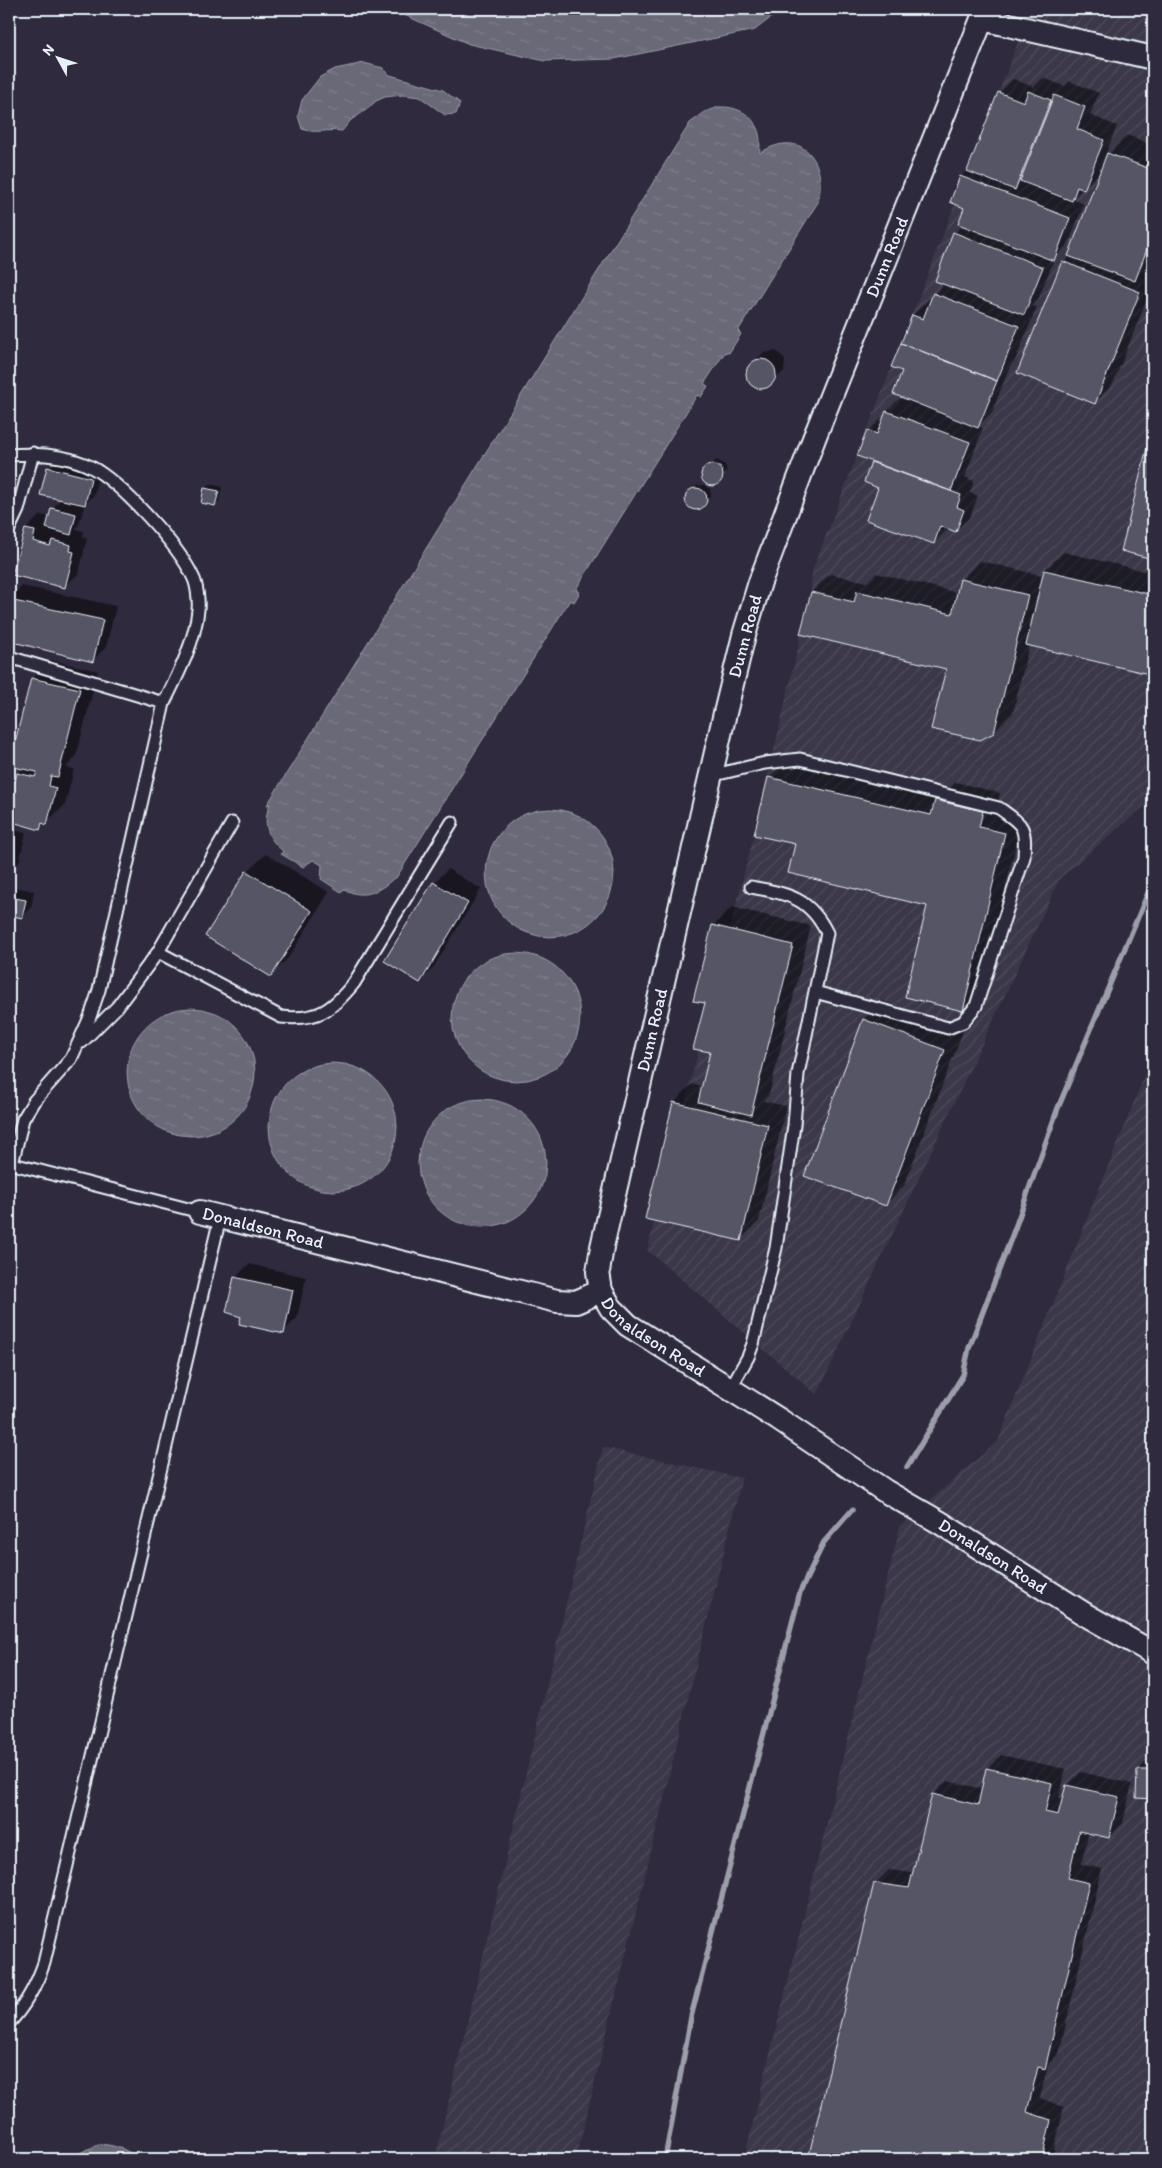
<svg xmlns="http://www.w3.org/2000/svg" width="1162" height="2168" font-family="Itim,sans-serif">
<defs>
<pattern id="industrial-furrows" width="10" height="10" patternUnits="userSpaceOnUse" patternTransform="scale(1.25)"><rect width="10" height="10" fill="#3b3749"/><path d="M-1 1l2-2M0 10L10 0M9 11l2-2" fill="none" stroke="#4e4b5b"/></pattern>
<pattern id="water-ripples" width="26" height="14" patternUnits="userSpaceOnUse" patternTransform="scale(1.25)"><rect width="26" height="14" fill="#696978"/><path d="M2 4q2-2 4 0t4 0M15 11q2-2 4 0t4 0" fill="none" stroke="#7e7f8c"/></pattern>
</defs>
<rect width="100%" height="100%" fill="#2f2a3d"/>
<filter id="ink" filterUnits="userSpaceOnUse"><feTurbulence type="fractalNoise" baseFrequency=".02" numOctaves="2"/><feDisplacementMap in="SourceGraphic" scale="10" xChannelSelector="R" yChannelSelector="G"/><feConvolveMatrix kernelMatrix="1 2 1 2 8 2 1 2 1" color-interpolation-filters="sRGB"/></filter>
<g filter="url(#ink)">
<!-- industrial -->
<path fill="url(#industrial-furrows)" d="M1031,9H1153V799L1060,878L817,1395L647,1250L754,835L811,592L812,571Z
M1153,1064V2159H744L900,1526L998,1441L1147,1069Z
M603,1447L742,1478L576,2159H435Z"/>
<!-- water -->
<path fill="url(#water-ripples)" stroke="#9c9fab" d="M391,9H782L755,30L614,59L545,61L469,44Z
M364,63L383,68L390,75L443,90L460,103L456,114L445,115L420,97L403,95L385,97L376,101L366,110L351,120L342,131C328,129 315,134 302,129L298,116L302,100L320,77L335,69Z
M719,107C737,106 755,115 759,134C761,140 759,148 760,153C803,126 828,163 818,202L738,331L741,334L729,353L725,352L704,384L708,386L701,397L697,395L576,589L580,592L574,602L570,600L396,878H394C379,892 363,900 344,889L341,892L321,879L322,865L313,860L303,867L281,854L283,851C267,839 262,822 270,804L267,805L690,123L705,112Z
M486 873a64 64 0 1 1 128 0a64 64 0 1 1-128 0Z
M452 1017a64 64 0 1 1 128 0a64 64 0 1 1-128 0Z
M127 1072a64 64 0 1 1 128 0a64 64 0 1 1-128 0Z
M269 1127a64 64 0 1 1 128 0a64 64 0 1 1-128 0Z
M418 1163a64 64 0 1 1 128 0a64 64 0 1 1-128 0Z
M99,2144C114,2145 127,2149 139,2159H67Z"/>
<!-- shadow -->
<path fill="#0007" d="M1043,78L1064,86L1069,81L1099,93L1090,115L1117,126L1104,158L1127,135L1153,145V261L1146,269L1153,272V284L1113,384L1095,402L1063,262L1070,255L1102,170L1072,199L1084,204L1068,245L1054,259L1038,300L1032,306L1037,307L1015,361L1010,366L992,412L978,426L983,428L965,477L974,481L970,493L978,496L970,517L956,531L948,529L934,543L880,487L865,482L873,461L868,431L882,417L885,418L887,411L902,396L904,370L913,315L931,297H933L945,283L954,233L963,224L966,207L961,177L970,168L999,93L1013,79L1034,87Z
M776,351L783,357L785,361L784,371L767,387L758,388L750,383L748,370L763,353Z
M1153,432V558L1122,550Z
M58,458L100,469L94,495L85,504L79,524L75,529L84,531L83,537L87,538L79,573L64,587L14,574L26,529L40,515L50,517L52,509L62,498L49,468Z
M717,460L725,465L727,471L716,484L709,485L704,481L702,475L703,469Z
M9,473H12L9,490Z
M210,484L222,487L219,501L215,505L206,488Z
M705,485L710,489L711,496L700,508L694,509L686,502V496L695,486Z
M1064,552L1153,573V674L1029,645L1013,713L994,732L947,668L812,592L830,574L867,582L876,573L958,593L962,579L980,561L1044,576L1045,570Z
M22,586L116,606L106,647L92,661L9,640V599Z
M51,660L98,671L76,757L68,765L67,768L74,769L65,805L40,828L9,820V811L18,773L23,768L32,679Z
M788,759L942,795L955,782L1000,793L997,809L1023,815L981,991L962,1009L928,905L796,843L769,778Z
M9,829L26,833L19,862L9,872Z
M266,854L329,892L289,957L271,975L247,872Z
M448,869L481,889L433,968L419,982L434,883Z
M9,886L34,891L31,908L22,917L9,914Z
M732,907L811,926L769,1095L763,1101L786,1106L759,1221L740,1240L674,1103L692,1084L703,1087L711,1052L706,1002L713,926Z
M883,1001L963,1031L904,1186L885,1205L805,1175L864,1019Z
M249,1264L306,1277L297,1318L283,1332L235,1278Z
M1001,1755L1066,1769L1059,1798L1063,1800L1067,1786L1081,1772L1132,1784L1123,1823L1109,1837L1089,1832L1081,1864L1102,1869L1059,2054L1048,2065L1040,2098L1064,2107L1052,2159H810L875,1884L889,1870L914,1873L933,1795L947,1781L983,1789L987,1769Z
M1147,1761H1153V1798L1137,1797L1138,1770Z"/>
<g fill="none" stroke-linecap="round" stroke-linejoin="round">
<!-- stream -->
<path stroke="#9c9fab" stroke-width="5.5" d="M907,1467L963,1375L969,1348L1015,1228L1058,1108L1153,881
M665,2159L691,2017L800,1592L824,1542L852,1510"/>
</g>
<!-- building -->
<path fill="#575565" stroke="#e8f1f8" d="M1028,91L1051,100L1015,190L967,171L998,92L1024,102Z
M1054,95L1085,107L1077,129L1104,140L1084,190L1077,187L1072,201L1020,181Z
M1107,153L1153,170V233L1135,281L1068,256Z
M960,176L1070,218L1054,261L958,224L964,208L950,202Z
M953,232L1043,267L1024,315L935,281Z
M1062,261L1140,292L1095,404L1017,373Z
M933,293L1019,326L997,381L901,343L912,315L923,319Z
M901,343L997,381L978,428L893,394L902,371L891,367Z
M746 374a15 15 0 1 1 30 0a15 15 0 1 1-30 0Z
M886,411L970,442L951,491L857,456L867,430L877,434Z
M1151,432L1153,433V559L1121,551Z
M871,462L961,495L957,507L964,510L956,532L940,526L934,544L866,520L878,488L864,482Z
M701 475a11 11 0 1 1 22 0a11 11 0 1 1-22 0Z
M47,467L91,478L85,505L40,495Z
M685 499a11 11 0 1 1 22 0a11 11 0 1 1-22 0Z
M204,488L219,491L215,506L201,503Z
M51,508L76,514L71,535L46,528Z
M25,529L35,531L33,541L50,546L52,540L71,545L70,551L74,552L65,588L12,575Z
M1044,570L1153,595V675L1026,645Z
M960,579L1028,595L994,733L980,740L931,729L946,669L800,634L811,592L854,602L857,591L952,614Z
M9,600L103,620L93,662L9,641Z
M31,678L80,689L58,777L51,776L49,786L56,788L47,825L42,823L40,830L9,821V805L17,773L35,777L37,772L9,766Z
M768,777L931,815L935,800L983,811L979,827L1005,833L963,1011L905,997L927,906L788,873L795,844L754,835Z
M246,871L312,911L271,977L205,936Z
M433,882L468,903L420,983L384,961Z
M9,897L26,900L22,918L9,915Z
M712,925L793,945L751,1115L698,1102L710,1052L693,1049L705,1003L693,1001Z
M863,1019L945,1050L886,1206L804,1176Z
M673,1102L768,1125L741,1241L645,1219Z
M234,1277L293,1290L284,1334L239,1324L241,1317L226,1312Z
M986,1768L1052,1783L1045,1812L1058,1815L1066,1785L1119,1797L1109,1838L1079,1831L1068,1878L1089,1883L1045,2069L1038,2067L1027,2112L1051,2120L1042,2159H808L874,1883L909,1888L932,1794L978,1805Z
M1137,1770H1153V1799L1136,1798Z"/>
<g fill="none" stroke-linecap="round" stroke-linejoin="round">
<defs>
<path id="service" d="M9,455C35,453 67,455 91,467C120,482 179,546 193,577C197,584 199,602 198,610C195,642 178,675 164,703L99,990L90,1017L71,1059L34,1101L23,1119L12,1164
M9,529L18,510L33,453
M9,657L164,703
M710,776L765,763L800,759L999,808C1024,826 1026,826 1024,857L976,1006L963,1022L948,1028L815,992
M158,952L281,1017C318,1021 332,1010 354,983L452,822
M82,1042L117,1007L158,952L232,823
M9,1163L200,1212
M730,1389L748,1357L753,1344L776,1248L794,1125L798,1074L827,933C809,897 788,894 751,887
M9,2023C26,2005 36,1986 44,1963L220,1218"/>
<g id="minor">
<path id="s1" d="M986,9L815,436L760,582L744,635L725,713L602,1247L598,1272L601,1291L611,1308L628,1325L778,1419L885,1491L939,1522L1086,1615L1153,1653"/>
<path d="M982,19L1153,58"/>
<path id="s2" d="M200,1212L557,1301L576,1302L601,1291"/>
</g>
</defs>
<!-- service casing -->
<use href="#service" stroke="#e8f1f8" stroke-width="15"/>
<!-- minor casing -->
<use href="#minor" stroke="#e8f1f8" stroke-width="26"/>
<!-- service -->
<use href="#service" stroke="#2f2a3d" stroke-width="11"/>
<!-- minor -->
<use href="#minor" stroke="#2f2a3d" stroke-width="22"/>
</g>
</g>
<g text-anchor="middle" stroke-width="4" stroke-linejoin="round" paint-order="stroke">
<!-- street labels -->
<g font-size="18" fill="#e8f1f8" stroke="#2f2a3d">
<text transform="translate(887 257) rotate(-68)" y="6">Dunn Road</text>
<text transform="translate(745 636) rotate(-75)" y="6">Dunn Road</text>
<text transform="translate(652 1030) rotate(-77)" y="6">Dunn Road</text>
<text dy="6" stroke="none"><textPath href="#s2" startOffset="65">Donaldson Road</textPath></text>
<text dy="6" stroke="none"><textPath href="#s1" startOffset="1415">Donaldson Road</textPath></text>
<text dy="6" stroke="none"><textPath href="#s1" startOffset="1820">Donaldson Road</textPath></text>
</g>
</g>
<!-- margin -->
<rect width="1162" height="2168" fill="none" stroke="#2f2a3d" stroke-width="30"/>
<rect x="15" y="15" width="1132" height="2138" fill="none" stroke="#e8f1f8" stroke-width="2" filter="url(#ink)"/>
<!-- north arrow -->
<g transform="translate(58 58) rotate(310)" stroke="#2f2a3d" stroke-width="4" paint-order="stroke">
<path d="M0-4L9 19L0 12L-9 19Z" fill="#e8f1f8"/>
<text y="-8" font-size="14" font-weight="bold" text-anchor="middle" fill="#e8f1f8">N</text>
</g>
</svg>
